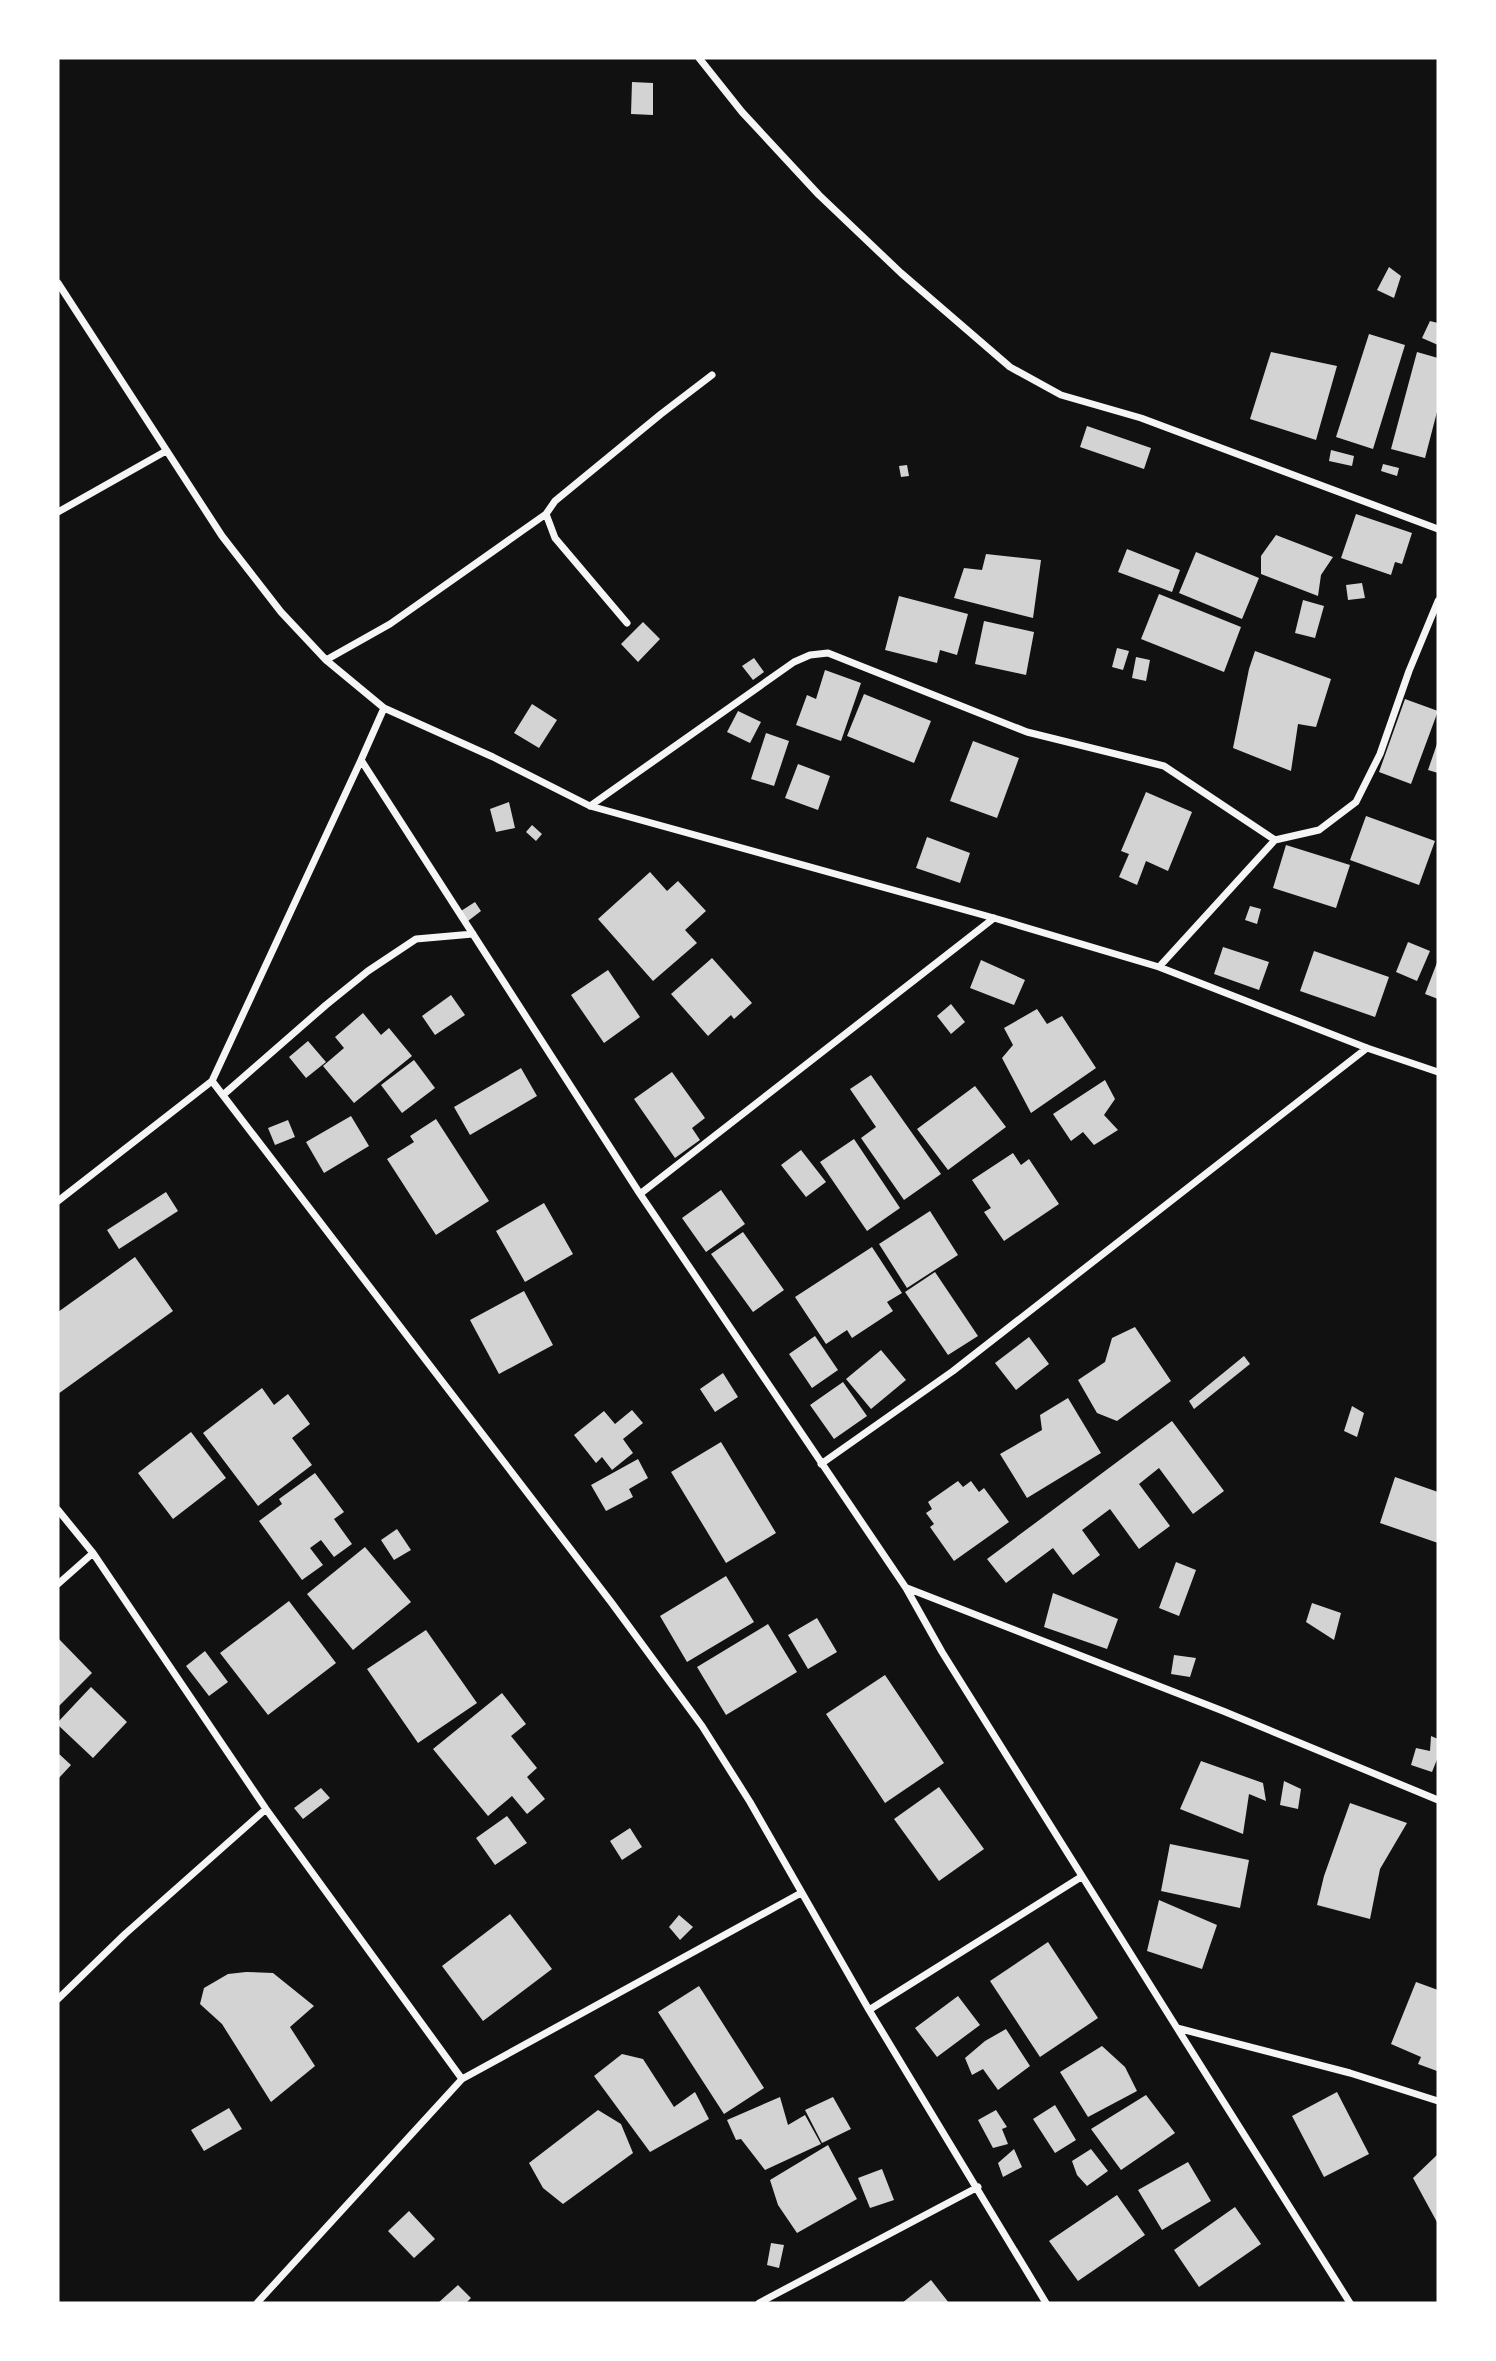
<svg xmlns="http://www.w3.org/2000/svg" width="1496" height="2361" font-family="Mulish,sans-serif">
<rect width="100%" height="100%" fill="#111"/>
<!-- building -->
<path fill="#d3d3d3" d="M632,82L653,83V115L631,114Z
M1389,267L1401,276L1394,298L1377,290Z
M1430,321L1438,323V345L1422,338Z
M1369,334L1405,345L1373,449L1336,437Z
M1271,352L1337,366L1316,440L1250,419Z
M1417,352L1438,358V408L1425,458L1391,449Z
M1087,426L1151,448L1144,469L1080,447Z
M1331,450L1354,456L1352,466L1329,461Z
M1383,464L1399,468L1397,476L1381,471Z
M907,465L909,476L901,477L899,466Z
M1356,514L1412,533L1402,564L1395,562L1391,575L1341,558Z
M1276,535L1333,557L1321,575L1318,596L1261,574V556Z
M1127,549L1180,570L1172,592L1118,572Z
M1196,552L1259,578L1242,619L1179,593Z
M986,554L1041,560L1033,618L954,598L964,568L982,570Z
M1362,583L1365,598L1348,600L1346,585Z
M1159,594L1241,627L1224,672L1141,639Z
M899,596L968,614L957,655L940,650L937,663L885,650Z
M1303,600L1324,606L1315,638L1295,633Z
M984,621L1034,632L1026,675L975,664Z
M643,622L660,639L638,662L621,644Z
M1117,648L1129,651L1123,670L1112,667Z
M1255,651L1331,679L1316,727L1298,724L1291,771L1233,748L1249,669Z
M1136,657L1150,660L1146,681L1132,678Z
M754,658L764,672L753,680L742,666Z
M825,670L861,683L841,741L796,725L807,695L816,699Z
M864,694L931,721L914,763L847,736Z
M1405,699L1438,711L1411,784L1379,772Z
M532,704L557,720L539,748L514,733Z
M738,711L761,722L750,743L727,732Z
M766,733L789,741L774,786L751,779Z
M973,741L1019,758L997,818L950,801Z
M1438,741V773L1428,770Z
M798,764L830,776L818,810L785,798Z
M1146,792L1192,812L1168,871L1146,861L1137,885L1119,877L1129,854L1121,851Z
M509,802L515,828L496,832L490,809Z
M1366,816L1435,841L1419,885L1350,860Z
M532,825L542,834L536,841L526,832Z
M927,837L970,853L960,883L916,868Z
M1286,845L1350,865L1336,908L1273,888Z
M650,872L667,891L678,881L706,911L685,930L697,943L653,981L598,919Z
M475,902L481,911L468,921L461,911Z
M1250,906L1261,909L1257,924L1245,920Z
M1408,942L1430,951L1417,981L1396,972Z
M1223,947L1269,962L1259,990L1214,974Z
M1314,951L1389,977L1375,1017L1300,991Z
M712,958L752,1003L734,1019L731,1015L708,1036L671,994Z
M981,960L1025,980L1014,1005L970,988Z
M1438,960V999L1425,994Z
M608,970L640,1017L604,1043L571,995Z
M451,995L465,1015L435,1035L422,1016Z
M951,1004L965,1022L951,1034L937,1016Z
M1037,1009L1047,1024L1062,1016L1096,1068L1031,1113L1002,1058L1013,1045L1004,1028Z
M363,1013L381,1035L389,1028L412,1056L354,1103L323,1066L344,1048L335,1037Z
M308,1041L326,1062L306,1078L289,1057Z
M414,1060L435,1088L402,1113L381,1085Z
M521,1068L537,1096L470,1135L454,1107Z
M672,1072L705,1118L692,1128L700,1140L675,1158L634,1099Z
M871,1075L941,1174L904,1200L861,1138L876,1127L850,1089Z
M1105,1080L1115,1099L1104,1115L1118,1130L1094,1145L1083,1132L1071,1141L1053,1114Z
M975,1086L1006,1127L948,1170L917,1129Z
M351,1116L369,1146L324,1173L306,1142Z
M436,1119L489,1201L436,1235L387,1159L414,1142L410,1136Z
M288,1120L295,1137L275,1145L268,1128Z
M854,1139L900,1208L867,1231L820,1162Z
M801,1150L826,1182L806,1197L781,1165Z
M1013,1153L1021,1165L1029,1159L1059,1204L1004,1241L984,1212L991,1208L972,1180Z
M721,1190L745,1224L706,1252L682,1218Z
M166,1192L178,1211L119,1249L107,1230Z
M544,1203L573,1254L525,1282L496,1231Z
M930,1211L958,1255L907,1288L879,1244Z
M743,1232L784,1290L753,1312L711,1254Z
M872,1247L902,1293L887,1302L893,1311L852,1338L847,1330L826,1344L795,1297Z
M135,1257L173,1311L58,1394V1312Z
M935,1272L978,1336L948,1355L905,1292Z
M524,1291L553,1345L499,1374L470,1320Z
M1135,1327L1171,1381L1117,1421L1097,1413L1078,1380L1105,1362L1112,1338Z
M815,1336L838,1370L812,1388L789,1354Z
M1029,1337L1049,1364L1016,1390L995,1363Z
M881,1350L906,1380L871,1409L846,1379Z
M1244,1356L1250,1364L1194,1409L1189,1401Z
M723,1373L738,1397L715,1412L700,1389Z
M843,1382L867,1416L834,1439L810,1405Z
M262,1388L274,1405L288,1394L310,1424L292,1438L312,1465L258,1506L203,1433Z
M1068,1398L1101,1453L1027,1498L1000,1454L1042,1430L1040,1415Z
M1352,1406L1364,1413L1357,1437L1344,1431Z
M632,1410L643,1423L623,1439L633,1453L612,1470L602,1457L596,1463L574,1435L604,1411L615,1424Z
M1172,1421L1224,1491L1193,1514L1159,1468L1139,1484L1170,1526L1139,1549L1110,1509L1082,1530L1100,1555L1073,1575L1053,1548L1006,1583L987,1559Z
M191,1432L226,1478L173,1519L138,1473Z
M721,1442L776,1533L726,1563L671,1472Z
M638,1459L648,1478L629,1489L633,1497L606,1511L591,1485Z
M315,1473L344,1512L334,1519L352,1544L334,1557L321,1540L310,1548L323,1565L302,1580L259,1521L282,1504L279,1499Z
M1395,1477L1438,1492V1543L1380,1523Z
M958,1481L963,1487L971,1481L979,1492L984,1488L1009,1522L954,1561L930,1527L934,1524L926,1513L932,1509L928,1502Z
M397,1529L411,1550L394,1560L381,1540Z
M365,1547L411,1602L353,1650L307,1594Z
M1176,1562L1196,1570L1179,1616L1159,1608Z
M726,1576L754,1622L687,1662L660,1616Z
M1053,1593L1118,1619L1107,1649L1044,1627Z
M289,1601L336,1663L268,1715L220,1653Z
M1312,1603L1341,1613L1334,1640L1306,1622Z
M817,1618L837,1652L808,1669L788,1635Z
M768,1624L797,1672L726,1715L697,1667Z
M426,1630L477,1703L418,1743L367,1669Z
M58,1638L92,1673L58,1707Z
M205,1651L228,1682L209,1696L186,1666Z
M1174,1655L1196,1658L1190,1677L1171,1674Z
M885,1675L944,1763L885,1803L826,1714Z
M91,1687L127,1722L93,1758L58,1725V1722Z
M502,1693L526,1724L511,1736L537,1768L527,1777L545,1799L527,1814L512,1796L488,1816L433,1749Z
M1431,1736L1438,1739V1757L1432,1772L1411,1765L1416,1748L1430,1751Z
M58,1753L71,1765L58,1779Z
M1201,1761L1263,1783L1266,1801L1249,1794L1243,1834L1180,1809Z
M1284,1781L1301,1789L1298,1809L1280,1805Z
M939,1787L984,1849L939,1881L894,1819Z
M321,1788L330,1798L303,1819L294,1808Z
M1350,1803L1407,1823L1380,1869L1370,1919L1317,1905L1324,1876Z
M507,1816L527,1843L495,1865L476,1838Z
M630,1828L642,1847L622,1860L610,1841Z
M1170,1844L1249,1860L1240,1908L1161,1891Z
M1159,1900L1217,1925L1202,1969L1147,1951Z
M510,1914L552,1969L483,2021L442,1966Z
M679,1915L693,1927L680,1940L669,1927Z
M1048,1942L1098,2018L1040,2057L990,1981Z
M246,1972L273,1973L314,2006L290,2027L315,2066L271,2102L222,2024L200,2004L204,1988L228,1974Z
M1416,1982L1438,1990L1437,2071L1418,2064L1421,2057L1391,2044Z
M699,1986L764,2088L724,2114L658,2012Z
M958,1996L980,2025L937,2057L915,2028Z
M1006,2029L1030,2066L998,2090L983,2069L972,2075L965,2058L985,2041Z
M1102,2046L1125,2067L1137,2091L1088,2117L1060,2072Z
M622,2054L643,2059L674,2107L695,2092L709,2119L650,2152L594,2076Z
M1337,2092L1369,2154L1324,2177L1292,2116Z
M1146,2095L1175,2133L1121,2170L1091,2129Z
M780,2097L788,2125L805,2115L821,2144L765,2170L741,2139L736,2140L727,2120Z
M833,2097L851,2129L822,2143L805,2110Z
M1055,2105L1076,2140L1055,2153L1033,2119Z
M229,2108L242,2129L204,2151L191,2130Z
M598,2110L621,2124L633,2153L563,2204L543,2188L529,2163Z
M996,2110L1007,2127L1002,2129L1008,2144L993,2148L978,2120Z
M828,2145L857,2199L797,2233L778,2205L770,2180Z
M1014,2149L1022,2167L1003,2177L998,2163Z
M1091,2149L1108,2171L1087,2186L1077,2175L1072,2161Z
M1437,2155L1438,2157V2224L1413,2178Z
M1188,2162L1211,2201L1162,2230L1138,2190Z
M882,2169L894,2200L870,2208L858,2178Z
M1117,2195L1145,2235L1078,2281L1049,2241Z
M1235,2207L1261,2244L1199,2287L1174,2250Z
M409,2211L435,2239L414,2258L388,2231Z
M771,2243L784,2245L779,2268L767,2265Z
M931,2280L949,2303H902Z
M458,2285L471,2298L466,2303H438Z"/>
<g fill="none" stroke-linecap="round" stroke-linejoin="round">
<!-- minor -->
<path stroke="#f5f5f5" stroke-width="7" d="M699,58L742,112L819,195L901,273L1010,367L1061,395L1141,418L1438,529
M58,283L222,536L281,612L326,660L384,708L493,757L590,806L994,918L1159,967L1367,1048L1438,1072
M58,512L166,451
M627,623L555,538L546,514L555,501L661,414L712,375
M326,660L390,624L546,514
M384,708L361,760L640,1194L906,1588L942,1652L1177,2028L1350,2073L1438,2101
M361,760L212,1081L611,1602L702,1726L750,1802L869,2010L1046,2303
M590,806L794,662L810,655L828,653L1027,732L1164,766L1275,840
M1159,967L1275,840L1319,830L1356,802L1380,754L1409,671L1438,601
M223,1095L326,1005L368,971L416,939L473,934
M640,1194L994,918
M58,1201L212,1081
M821,1464L953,1371L1367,1048
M58,1510L93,1553L266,1809L462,2079L801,1893
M58,1584L93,1553
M907,1588L1223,1711L1438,1800
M58,1999L125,1934L266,1809
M869,2010L1081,1877
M1177,2028L1350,2303
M257,2303L462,2079
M759,2303L978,2187"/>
</g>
<!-- border -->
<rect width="1496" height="2361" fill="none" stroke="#ffffff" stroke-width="119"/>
</svg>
